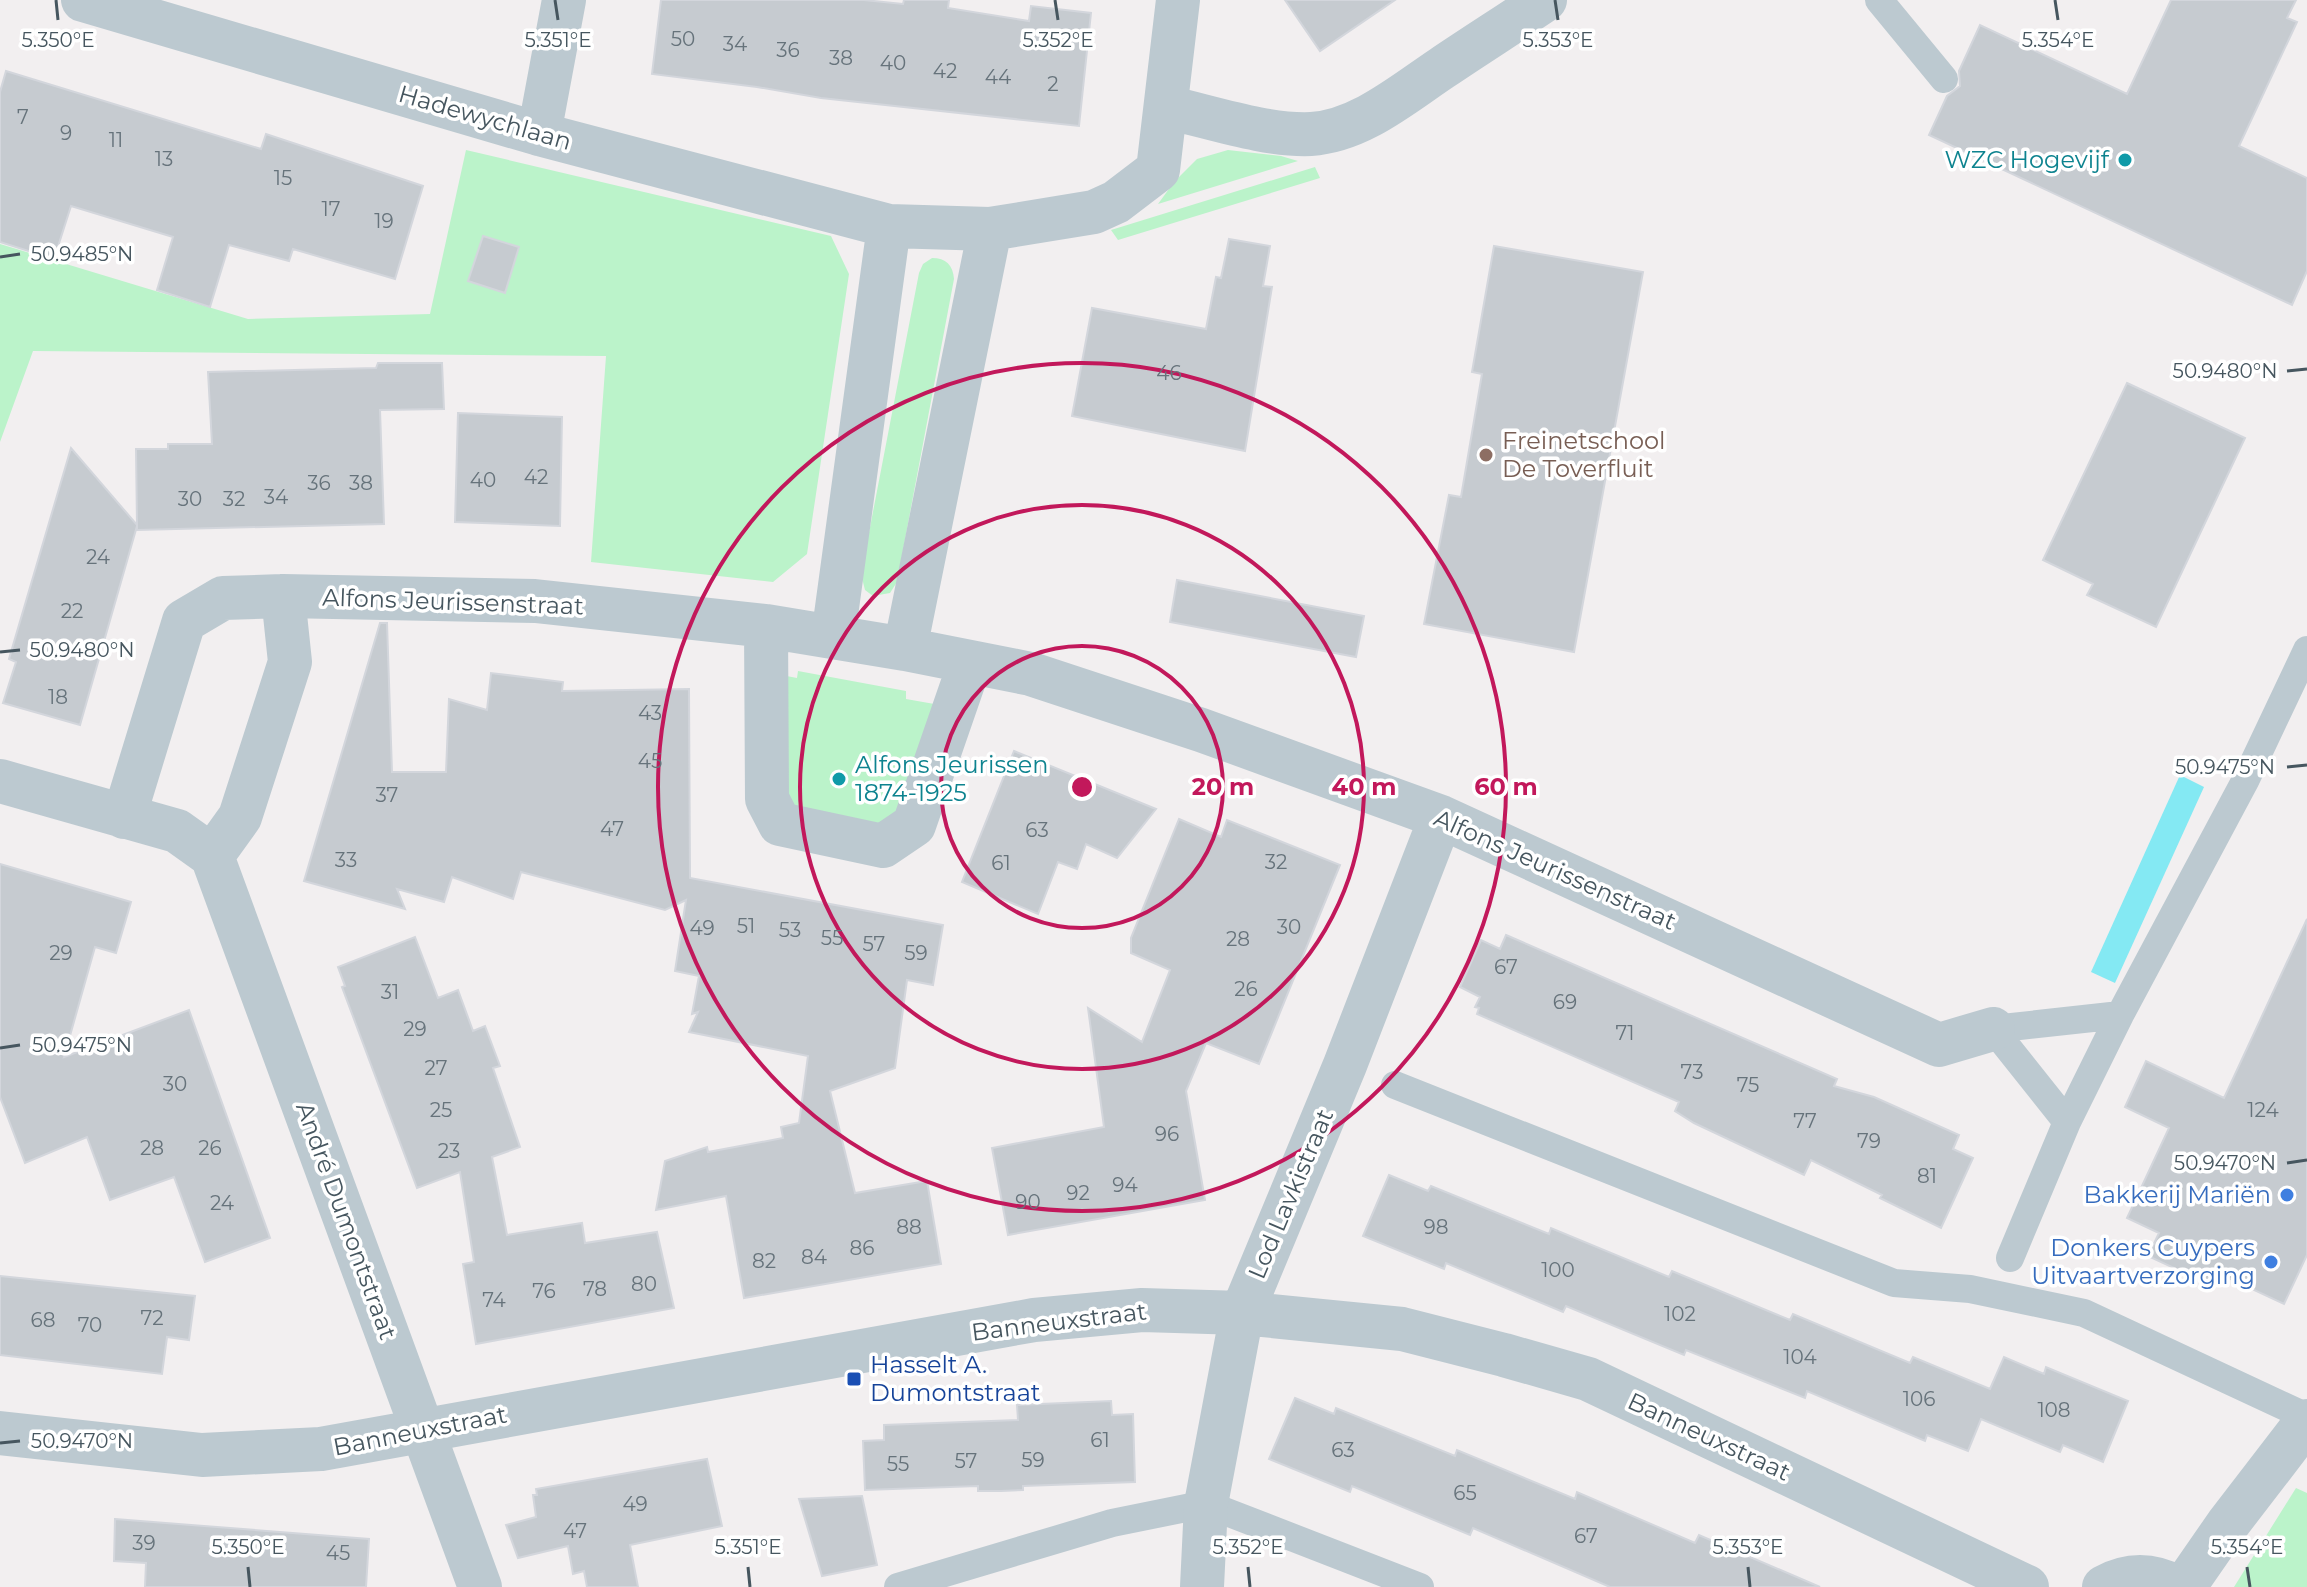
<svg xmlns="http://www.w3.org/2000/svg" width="2307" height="1587" font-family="Montserrat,sans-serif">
<rect width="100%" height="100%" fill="#f2eff0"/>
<!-- green -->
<path fill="#bbf3ca" d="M466,150L831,236L849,274L807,554L773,582L591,562L606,356L33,351L0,442V244L248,319L430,314Z
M1228,150L1281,156L1298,161L1158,204L1174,182L1197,159Z
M1315,167L1320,178L1118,240L1111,230Z
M932,258C946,258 953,265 954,279L897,582L890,593L873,596L865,590L861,574L919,273L923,264Z
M798,671L906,691V699L940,705L896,817L884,828L788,813L776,674L797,678Z
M2296,1488L2307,1493V1587H2234Z"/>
<!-- water -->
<path fill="#84e9f3" d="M2180,775L2204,787L2115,983L2091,972Z"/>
<!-- building -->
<path fill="#c6cbd0" stroke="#d3d6dc" stroke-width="2" d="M661,0H864L903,4L904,0H949L948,8L1029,21L1031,6L1091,13L1079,126L821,98L757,87L652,74Z
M1285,0H1395L1320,51Z
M2171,0H2296L2287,18L2297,22L2239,146L2307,178V271L2292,305L1929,135L1947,96L1960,86L1959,71L1980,25L2127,94Z
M6,71L261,149L266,134L423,186L395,279L293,249L289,261L229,245L210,307L157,290L173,237L71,206L54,259L0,242V92Z
M483,236L519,247L505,293L468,281Z
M1229,239L1270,246L1263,286L1272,287L1245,451L1072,416L1092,308L1206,329L1216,277L1221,278Z
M1494,246L1643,272L1574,652L1424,624L1449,495L1461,497L1482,374L1472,372Z
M378,363H442L444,409L380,410L384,524L137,530V526L80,725L3,703L16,662L9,659L71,448L137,525L136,449H168V444H212L208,372L376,368Z
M2127,383L2245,438L2156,627L2087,595L2093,584L2043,560Z
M458,413L562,417L560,526L455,522Z
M1177,580L1364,616L1356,657L1170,622Z
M380,623H387L392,772H446L449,699L487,710L491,673L563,682L562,691L689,689L690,878L943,925L933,985L907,980L895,1068L830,1091L855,1193L927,1181L941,1264L744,1298L726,1196L656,1210L665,1161L707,1147L708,1152L783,1138L781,1127L799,1123L808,1056L689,1032L698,1012L692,1014L699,976L675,971L686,900L665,910L521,872L513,899L452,877L444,902L397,889L405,909L304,881Z
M1014,751L1156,809L1117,858L1086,844L1077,869L1058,862L1038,914L962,882Z
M1179,819L1221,837L1227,820L1340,865L1259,1064L1206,1043L1186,1091L1205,1200L1008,1235L992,1148L1104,1127L1088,1008L1142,1042L1170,970L1131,953V938Z
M0,864L131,902L116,953L95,947L64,1057L189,1010L270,1238L205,1262L174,1177L110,1200L87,1137L25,1163L0,1097Z
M2307,919V1255L2284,1304L2220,1274L2215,1287L2148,1256L2159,1233L2127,1218L2169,1128L2125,1107L2146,1061L2224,1098Z
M1506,935L1837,1079L1834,1086L1874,1097L1959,1135L1953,1149L1973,1158L1941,1228L1880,1198L1882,1195L1811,1160L1804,1175L1694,1123L1675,1111L1679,1102L1477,1014L1479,1008L1475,1007L1480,997L1460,987L1481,940L1500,949Z
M415,937L438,998L458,990L473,1031L485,1026L500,1066L493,1068L520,1147L492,1157L507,1235L582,1223L585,1243L657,1232L674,1308L476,1344L463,1264L474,1262L460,1172L417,1188L342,987L345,986L338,967Z
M1389,1175L1428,1191L1431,1186L1549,1234L1551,1228L1669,1277L1672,1271L1790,1320L1793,1314L1910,1363L1913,1357L1990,1389L2004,1357L2044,1374L2046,1367L2128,1401L2103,1462L2063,1445L2060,1452L1981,1419L1968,1451L1927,1435L1925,1441L1807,1391L1805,1398L1686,1350L1684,1355L1566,1306L1563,1312L1446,1263L1444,1269L1363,1236Z
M0,1276L195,1296L189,1340L167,1337L162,1374L0,1355Z
M1295,1398L1334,1414L1336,1408L1455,1456L1457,1450L1575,1499L1577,1492L1695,1543L1699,1535L1820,1587H1610L1473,1528L1470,1535L1352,1486L1350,1492L1269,1459Z
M1111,1401L1112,1415L1133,1414L1135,1482L1023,1486V1490L1001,1491H978V1486L865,1490L863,1441L884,1440V1425L1018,1420L1017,1405Z
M707,1459L722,1526L630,1545L638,1587H587L584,1571L573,1574L568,1546L518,1558L506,1525L536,1517L533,1495H537L536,1489Z
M862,1496L877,1565L822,1576L799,1499Z
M115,1519L369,1539L366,1587H145L146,1563L114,1561Z"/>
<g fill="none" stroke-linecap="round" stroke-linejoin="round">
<!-- lane -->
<path stroke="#bcc9d0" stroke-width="28" d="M1879,0L1944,79
M1993,1029L2120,1015L2245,781L2307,650
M1993,1029L2067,1122
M1395,1085L1894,1283L1970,1289L2084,1313L2307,1417
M2010,1258L2067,1122L2120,1015
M898,1587L1112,1523L1206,1504L1420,1587"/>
<!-- street -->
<path stroke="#bcc9d0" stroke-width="44" d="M83,0L539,134L889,226L990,229L1094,212L1116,202L1158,170L1178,0
M1166,107C1211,117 1266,136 1311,134C1360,131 1403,94 1442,68C1476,45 1511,23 1545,0
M539,134L564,0
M766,626L767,799L780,824L883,846L914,825L970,663
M833,637L889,226
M905,649L990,229
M0,781L177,831L212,856
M124,817L184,621L223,598L283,596L535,601L766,626L905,649L1031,674L1201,730L1441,817L1939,1045L1993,1029
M212,856L480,1587
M212,856L240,817L290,662L283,596
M0,1433L202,1455L321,1449L1034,1320L1142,1310L1242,1313L1402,1329L1504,1355L1588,1379L2027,1587
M1202,1587L1206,1504L1242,1313L1345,1065L1441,817
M2104,1587C2128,1574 2152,1574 2176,1587
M2184,1587L2227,1525L2307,1421"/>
</g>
<!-- ticks -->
<path fill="none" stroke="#46565f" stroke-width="3" d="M56,0L58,20M555,0L558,20M1055,0L1058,20M1555,0L1558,20M2055,0L2058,20M0,257L20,254M2287,371L2307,369M0,652L20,650M2287,767L2307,765M0,1048L20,1045M2287,1163L2307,1160M0,1443L20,1441M248,1567L250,1587M748,1567L750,1587M1248,1567L1250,1587M1748,1567L1750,1587M2247,1567L2250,1587"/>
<!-- distance rings -->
<g fill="none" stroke="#c2185b" stroke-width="4">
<circle cx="1082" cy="787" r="141"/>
<circle cx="1082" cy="787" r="282"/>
<circle cx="1082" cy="787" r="424"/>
</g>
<!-- markers -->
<g fill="#0f9aa8" stroke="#fff" stroke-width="3">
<circle cx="2125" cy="160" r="8"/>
<circle cx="839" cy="779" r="8"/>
</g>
<circle fill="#8d6e63" stroke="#fff" stroke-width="3" cx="1486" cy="455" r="8"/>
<g fill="#3f7fe0" stroke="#fff" stroke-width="3">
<circle cx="2287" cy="1195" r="8"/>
<circle cx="2271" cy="1262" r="8"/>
</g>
<rect fill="#1a4fb4" stroke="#fff" stroke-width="3" x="846" y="1371" width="16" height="16" rx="4"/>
<g text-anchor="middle" stroke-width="7" stroke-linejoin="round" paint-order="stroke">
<!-- number labels -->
<g font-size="20" fill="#66737b">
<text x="683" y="46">50</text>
<text x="735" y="51">34</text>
<text x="788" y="57">36</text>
<text x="841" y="65">38</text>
<text x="893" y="70">40</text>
<text x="945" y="78">42</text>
<text x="998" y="84">44</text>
<text x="1053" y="91">2</text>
<text x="23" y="124">7</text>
<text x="66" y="140">9</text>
<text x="116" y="147">11</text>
<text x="164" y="166">13</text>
<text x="283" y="185">15</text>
<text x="331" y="216">17</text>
<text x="384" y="228">19</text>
<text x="1169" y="380">46</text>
<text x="536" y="484">42</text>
<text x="483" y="487">40</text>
<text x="319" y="490">36</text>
<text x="361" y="490">38</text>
<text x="276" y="504">34</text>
<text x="190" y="506">30</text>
<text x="234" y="506">32</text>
<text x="98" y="564">24</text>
<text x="72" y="618">22</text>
<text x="58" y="704">18</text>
<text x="650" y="720">43</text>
<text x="650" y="768">45</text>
<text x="387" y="802">37</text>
<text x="612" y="836">47</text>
<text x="1037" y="837">63</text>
<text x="346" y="867">33</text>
<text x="1276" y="869">32</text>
<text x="1001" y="870">61</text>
<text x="746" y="933">51</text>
<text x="1289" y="934">30</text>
<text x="702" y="935">49</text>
<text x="790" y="937">53</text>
<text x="832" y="945">55</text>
<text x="1238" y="946">28</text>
<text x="874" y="951">57</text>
<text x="61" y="960">29</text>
<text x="916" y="960">59</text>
<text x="1506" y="974">67</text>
<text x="1246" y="996">26</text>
<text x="390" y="999">31</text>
<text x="1565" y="1009">69</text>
<text x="415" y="1036">29</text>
<text x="1625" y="1040">71</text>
<text x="436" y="1075">27</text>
<text x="1692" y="1079">73</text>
<text x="175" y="1091">30</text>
<text x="1748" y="1092">75</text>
<text x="441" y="1117">25</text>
<text x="2263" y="1117">124</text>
<text x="1805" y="1128">77</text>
<text x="1167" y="1141">96</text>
<text x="1869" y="1148">79</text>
<text x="152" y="1155">28</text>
<text x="210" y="1155">26</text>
<text x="449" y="1158">23</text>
<text x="1927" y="1183">81</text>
<text x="1125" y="1192">94</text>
<text x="1078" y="1200">92</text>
<text x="1028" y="1209">90</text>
<text x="222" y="1210">24</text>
<text x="909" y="1234">88</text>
<text x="1436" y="1234">98</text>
<text x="862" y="1255">86</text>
<text x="814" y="1264">84</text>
<text x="764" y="1268">82</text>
<text x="1558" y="1277">100</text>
<text x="644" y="1291">80</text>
<text x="595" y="1296">78</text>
<text x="544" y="1298">76</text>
<text x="494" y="1307">74</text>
<text x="1680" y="1321">102</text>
<text x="152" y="1325">72</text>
<text x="43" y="1327">68</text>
<text x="90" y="1332">70</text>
<text x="1800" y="1364">104</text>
<text x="1919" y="1406">106</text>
<text x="2054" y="1417">108</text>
<text x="1100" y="1447">61</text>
<text x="1343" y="1457">63</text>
<text x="1033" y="1467">59</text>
<text x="966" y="1468">57</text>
<text x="898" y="1471">55</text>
<text x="1465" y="1500">65</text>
<text x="635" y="1511">49</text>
<text x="575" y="1538">47</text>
<text x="1586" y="1543">67</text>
<text x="144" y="1550">39</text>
<text x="338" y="1560">45</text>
</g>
<!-- street labels -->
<g font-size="24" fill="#46565f" stroke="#fff">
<text transform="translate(485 118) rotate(16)" y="8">Hadewychlaan</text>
<text transform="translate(453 602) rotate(2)" y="8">Alfons Jeurissenstraat</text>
<text transform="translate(1555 870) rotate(24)" y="8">Alfons Jeurissenstraat</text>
<text transform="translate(1291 1194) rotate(-67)" y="8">Lod Lavkistraat</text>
<text transform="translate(346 1221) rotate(70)" y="8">André Dumontstraat</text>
<text transform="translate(1059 1322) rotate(-7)" y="8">Banneuxstraat</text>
<text transform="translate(420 1431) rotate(-11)" y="8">Banneuxstraat</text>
<text transform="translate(1709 1437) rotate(25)" y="8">Banneuxstraat</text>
</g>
<!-- culture labels -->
<g font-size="24" fill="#0d838f" stroke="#fff" text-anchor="end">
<text x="2109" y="168">WZC Hogevijf</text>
<text x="855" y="773" text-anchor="start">Alfons Jeurissen<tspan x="855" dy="28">1874-1925</tspan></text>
</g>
<!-- education labels -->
<g font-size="24" fill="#785e54" stroke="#fff" text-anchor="start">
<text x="1502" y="449">Freinetschool<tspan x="1502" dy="28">De Toverfluit</tspan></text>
</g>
<!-- shop labels -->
<g font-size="24" fill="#366cbe" stroke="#fff" text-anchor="end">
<text x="2271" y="1203">Bakkerij Mariën</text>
<text x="2255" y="1256">Donkers Cuypers<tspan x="2255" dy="28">Uitvaartverzorging</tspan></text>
</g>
<!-- transit labels -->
<g font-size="24" fill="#164399" stroke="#fff" text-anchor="start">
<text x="870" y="1373">Hasselt A.<tspan x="870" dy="28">Dumontstraat</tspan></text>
</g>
</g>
<g font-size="20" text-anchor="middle" fill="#46565f" stroke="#fff" stroke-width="7" stroke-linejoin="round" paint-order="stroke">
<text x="58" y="47">5.350°E</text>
<text x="558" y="47">5.351°E</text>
<text x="1058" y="47">5.352°E</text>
<text x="1558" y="47">5.353°E</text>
<text x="2058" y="47">5.354°E</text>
<text x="82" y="261">50.9485°N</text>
<text x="2225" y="378">50.9480°N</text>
<text x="82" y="657">50.9480°N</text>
<text x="2225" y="774">50.9475°N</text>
<text x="82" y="1052">50.9475°N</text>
<text x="2225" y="1170">50.9470°N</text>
<text x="82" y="1448">50.9470°N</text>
<text x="248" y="1554">5.350°E</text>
<text x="748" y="1554">5.351°E</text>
<text x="1248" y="1554">5.352°E</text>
<text x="1748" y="1554">5.353°E</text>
<text x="2247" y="1554">5.354°E</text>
</g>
<circle cx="1082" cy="787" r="12" fill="#c2185b" stroke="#fff" stroke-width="4"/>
<g font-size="24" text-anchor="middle" font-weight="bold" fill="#c2185b" stroke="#fff" stroke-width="7" stroke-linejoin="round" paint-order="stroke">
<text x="1223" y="795">20 m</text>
<text x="1364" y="795">40 m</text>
<text x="1506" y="795">60 m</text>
</g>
</svg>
